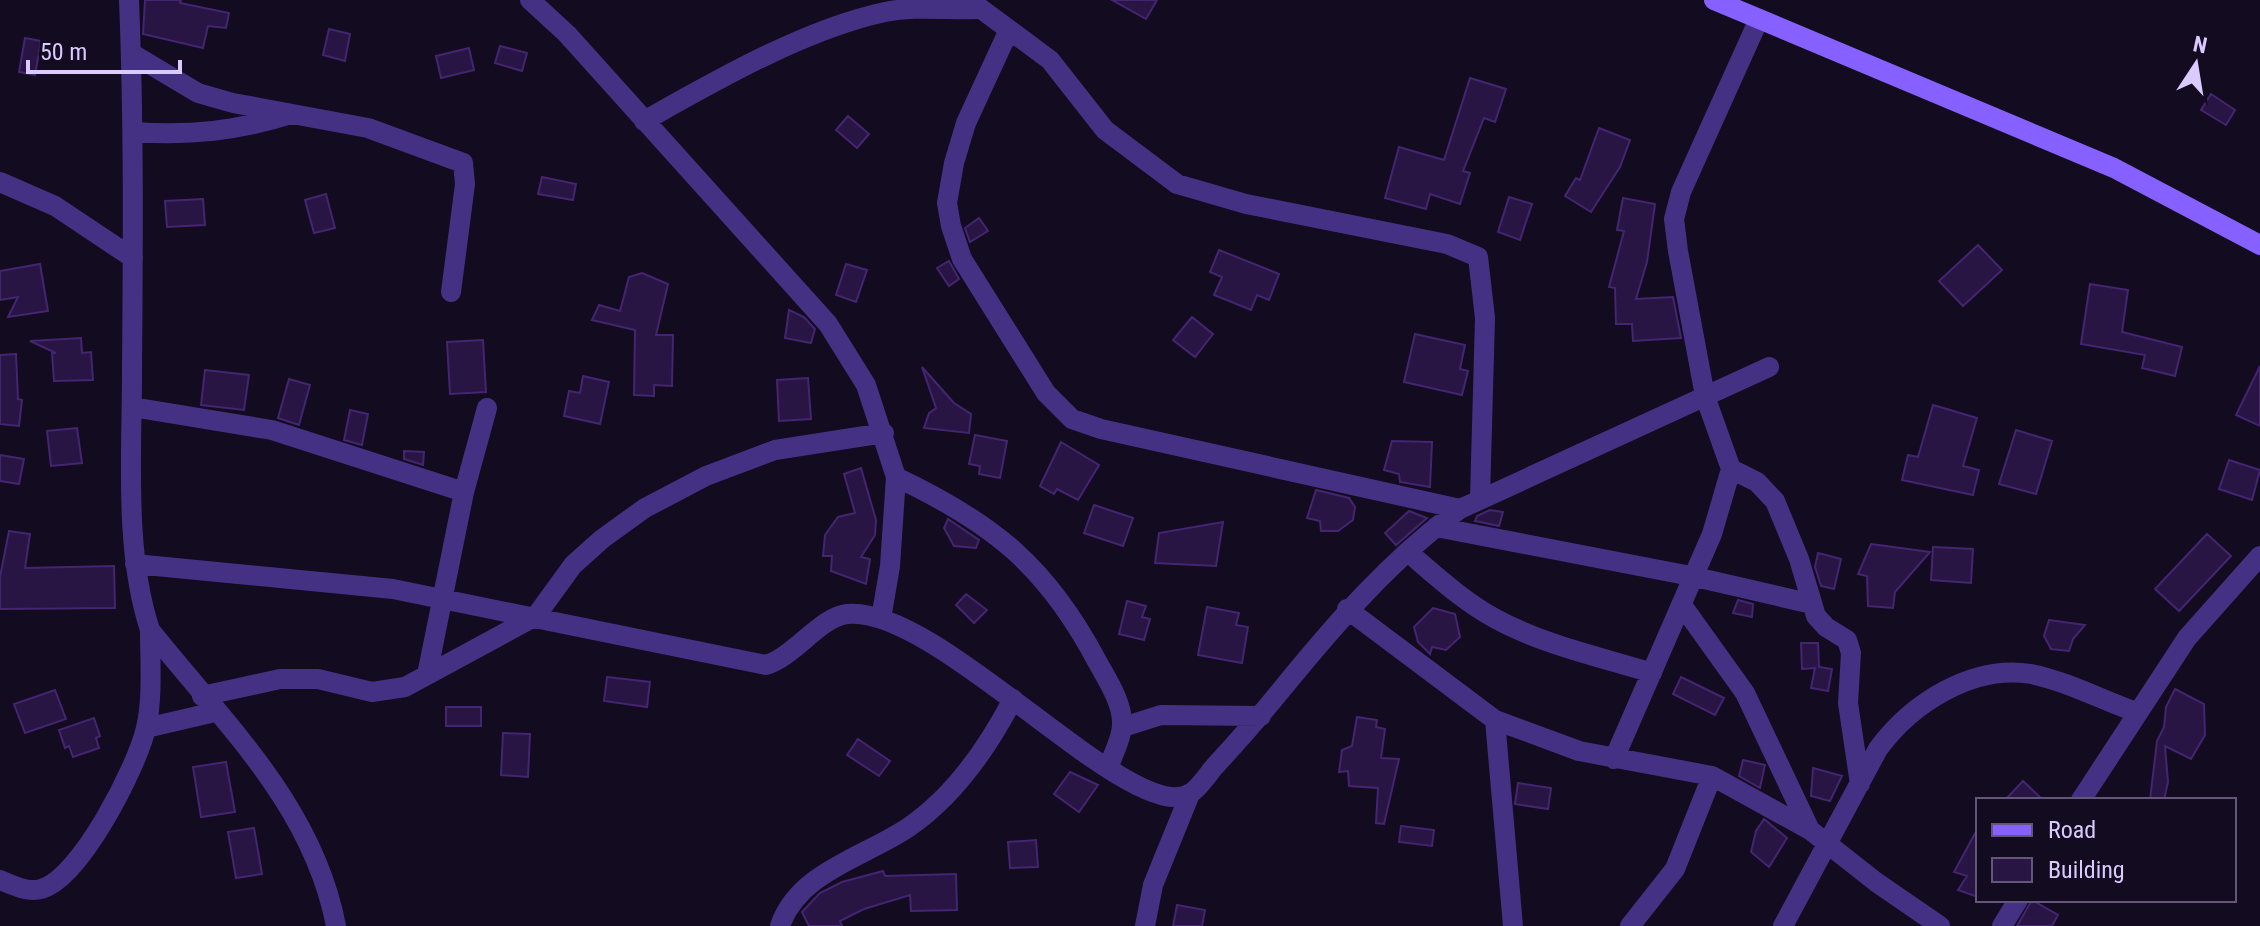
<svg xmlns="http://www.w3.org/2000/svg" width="2260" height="926" font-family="'Roboto Condensed',sans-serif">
<rect width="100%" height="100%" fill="#130b20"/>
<!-- building -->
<path fill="#281543" stroke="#442571" stroke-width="2" d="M145,0H181L180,3L229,13L226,28L208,26L203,48L143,34Z
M1112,0H1157L1146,19Z
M329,29L350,34L345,61L323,55Z
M25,38L41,41L35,75L19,72Z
M500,46L527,53L522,71L495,63Z
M469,48L474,70L441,78L436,56Z
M1470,78L1506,89L1495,122L1484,118L1463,171L1470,173L1460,204L1430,194L1426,209L1385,198L1399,147L1444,160Z
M2211,94L2235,110L2226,125L2201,110Z
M848,116L869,134L857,148L836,130Z
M1599,128L1630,140L1620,167L1591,212L1565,196L1576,178L1580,180Z
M542,177L576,184L573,200L538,194Z
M326,194L335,228L314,233L305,200Z
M1509,197L1532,204L1520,240L1498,232Z
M1623,198L1655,204L1647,262L1636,299L1673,297L1681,338L1633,341L1632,324H1616L1615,288L1609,287L1624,231L1617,230Z
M203,199L205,225L167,227L165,201Z
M979,218L988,231L970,242L965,228Z
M1978,245L2002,270L1963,306L1939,281Z
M1219,250L1279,274L1269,300L1257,295L1251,310L1214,295L1222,277L1210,272Z
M949,261L959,279L949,286L937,268Z
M40,264L48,311L8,317L18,297L0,300V271Z
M846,264L867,270L856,302L836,295Z
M642,273L668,284L656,335H673L672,386L654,385V396L634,395L635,330L592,320L599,305L620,311L629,277Z
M2090,284L2128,290L2122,332L2182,347L2175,376L2142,368L2145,355L2081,344Z
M789,310L804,317L815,329L811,343L785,338Z
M1192,317L1213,334L1195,357L1173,340Z
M1415,334L1465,345L1460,369L1468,371L1462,395L1404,382Z
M81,338L82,353L91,352L93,380L54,381L52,353H56L30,341Z
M483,340L486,392L450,394L447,342Z
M16,354L18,399L22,400L19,426L0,424V355Z
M2260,366V426L2236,415Z
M922,367L954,403L971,414L969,433L924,428L929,413L936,408Z
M205,370L249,375L244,410L201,405Z
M583,376L609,382L600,424L564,416L569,391L580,393Z
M808,378L811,419L779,421L777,380Z
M289,379L310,385L299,425L278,418Z
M1933,405L1977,418L1963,466L1979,470L1973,495L1902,480L1908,455L1918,457Z
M350,410L368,414L362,445L344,440Z
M77,428L82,463L51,466L47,431Z
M2016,430L2052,441L2036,494L1999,484Z
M975,435L1007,441L1000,478L979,474L980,466L969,464Z
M1392,441L1432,442L1430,487L1400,482L1399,474L1384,470Z
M1061,442L1099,465L1078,500L1057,489L1054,494L1040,486Z
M404,451L424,452L423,465L404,459Z
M0,455L24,459L19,484L0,481Z
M2229,460L2260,470L2252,500L2219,489Z
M861,468L876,520L875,535L861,557L870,559L866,584L831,571L832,556H823L825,535L838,517L855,513L844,474Z
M1316,490L1349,498L1355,507L1353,520L1338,531H1321L1320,521L1307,518Z
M1094,505L1133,518L1123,546L1084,533Z
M1490,510L1503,512L1499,526L1475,521L1477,516Z
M1409,511L1427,518L1396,545L1385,533Z
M948,519L979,540L976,548L954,546L944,528Z
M1223,522L1216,566L1155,563L1159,533Z
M9,531L30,534L25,568L114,566L115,608L0,609V577Z
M2207,534L2231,556L2179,611L2155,589Z
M1871,544L1930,552L1895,592L1893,608L1868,606L1867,576L1858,574Z
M1933,547L1973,549L1971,583L1931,580Z
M1818,553L1841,559L1834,589L1821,586L1815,567Z
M966,594L987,610L974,623L956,605Z
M1738,600L1753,604L1752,617L1733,613Z
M1127,601L1146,606L1142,617L1150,619L1144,640L1119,634Z
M1207,607L1239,613L1236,625L1248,627L1242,663L1198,655Z
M1433,608L1455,614L1460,637L1446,650L1432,647L1430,654L1418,642L1414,627Z
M2049,620L2085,625L2073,639L2069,651L2051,649L2044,636Z
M1801,643H1818L1819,667L1832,669L1828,691L1811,688L1815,668L1802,669Z
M607,677L650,682L647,707L604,701Z
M1681,677L1724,698L1715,715L1673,694Z
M2175,689L2204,704L2205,735L2191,759L2165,746L2168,782L2164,800H2150L2157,741L2164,727L2166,707Z
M55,690L66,719L25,733L14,704Z
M446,707H481V726H446Z
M1357,717L1377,720L1376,727L1385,729L1381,758L1399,759L1384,824L1376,823L1378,788L1349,786L1348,771L1339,772L1342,750L1352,746Z
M94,718L100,736L96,738L99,748L73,757L69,746L65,748L59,730Z
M503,733L530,734L528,777L501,775Z
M858,739L890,761L879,776L847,755Z
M1743,760L1765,765L1760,788L1739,776Z
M226,762L235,812L201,817L193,767Z
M1813,768L1842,776L1830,801L1811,796Z
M1070,772L1098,785L1079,812L1054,794Z
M2023,781L2043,800H2005Z
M1518,783L1551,788L1548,809L1515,804Z
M1764,819L1787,838L1769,867L1751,852L1756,831Z
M1401,826L1434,830L1432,846L1399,842Z
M254,828L262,874L236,878L228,832Z
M1978,828V897L1958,890L1967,876L1954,872Z
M1036,840L1038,867L1010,868L1008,842Z
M883,871L885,876L956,874L957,910L911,911L910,895L864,909L840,921L842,926H809L802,912L820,893L842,882Z
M2032,900L2058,915L2052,926H2017Z
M1177,905L1205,910L1202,926H1173Z"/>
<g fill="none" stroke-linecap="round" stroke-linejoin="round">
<!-- street -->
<path stroke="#453184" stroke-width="20" d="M129,0C134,124 133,247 132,371C132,453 124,551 150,630C223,722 313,805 336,926
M530,0L567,34L828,324L866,385L896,477L890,566L881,619
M969,0L1050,60L1105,130L1177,184L1246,204L1447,244L1478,257L1485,318L1480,498
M1759,19L1681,192L1674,219L1678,251L1705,396L1731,469L1757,482L1775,501L1799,559L1816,616L1826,627L1847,640L1851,653L1848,703L1860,784
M1008,32L966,123L954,163L947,203L951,226L962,259L1046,393L1072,419L1101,429L1460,509
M131,53L198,93L233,103L368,128L463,163L465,184L451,292
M644,121C715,81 805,29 885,12C913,6 947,10 977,9
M134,132C189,136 238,131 291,114
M0,182L55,206L133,258
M132,407L272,430L464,492
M896,477C993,523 1047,566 1098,663C1108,681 1123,704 1122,725C1122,738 1113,754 1109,766
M1436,527L1691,576L1812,604
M1408,552C1436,576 1463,601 1496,619C1544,645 1600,657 1652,673
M135,564L393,589L766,665C795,656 820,617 847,614C938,604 1133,830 1191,793C1200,787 1208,774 1215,766C1238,741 1261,715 1282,689C1336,623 1391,559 1460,509L1769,367
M1682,605L1745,693L1810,830
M1347,609L1495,720L1579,751L1712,776L1810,830L1876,882L1940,926
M427,675L464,492L487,408
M202,696L280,679H318L372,692L405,687L536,616L573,565L602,539L645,508L706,476L775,450L884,433
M1495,720L1513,926
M1123,727L1161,715L1261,716
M146,728L215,712
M1614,759L1712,534L1731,469
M2081,800L2187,638L2260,556
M0,880C13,885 27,893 41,889C80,879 137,767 146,728C153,698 150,661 150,630
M780,926C798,872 865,857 909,827C954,796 988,747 1013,699
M1145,926L1153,885L1190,794
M1630,926L1675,869L1712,776
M1783,926L1878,749C1911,704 1972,664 2031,674C2066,681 2102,700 2136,712
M2002,926L2018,900"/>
<!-- secondary -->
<path stroke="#8661ff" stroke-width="20" d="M1714,0L2114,168L2260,245"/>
</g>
<!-- legend -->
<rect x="1976" y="798" width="260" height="104" fill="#130b20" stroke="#635779" stroke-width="2"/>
<rect x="1992" y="824" width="40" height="12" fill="#8661ff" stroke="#635779" stroke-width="2"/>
<text x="2048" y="838" font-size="24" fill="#dbcaff">Road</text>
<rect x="1992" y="858" width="40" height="24" fill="#281543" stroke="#635779" stroke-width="2"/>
<text x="2048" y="878" font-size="24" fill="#dbcaff">Building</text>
<!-- north arrow -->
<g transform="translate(2196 64) rotate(12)" stroke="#130b20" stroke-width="6" paint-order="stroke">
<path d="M0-6L14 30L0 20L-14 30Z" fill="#dbcaff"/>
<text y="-12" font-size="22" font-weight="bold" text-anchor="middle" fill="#dbcaff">N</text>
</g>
<!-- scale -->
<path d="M28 60v12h152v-12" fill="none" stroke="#dbcaff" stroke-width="4"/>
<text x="40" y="60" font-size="24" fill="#dbcaff" stroke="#130b20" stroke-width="6" paint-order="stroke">50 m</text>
</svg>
